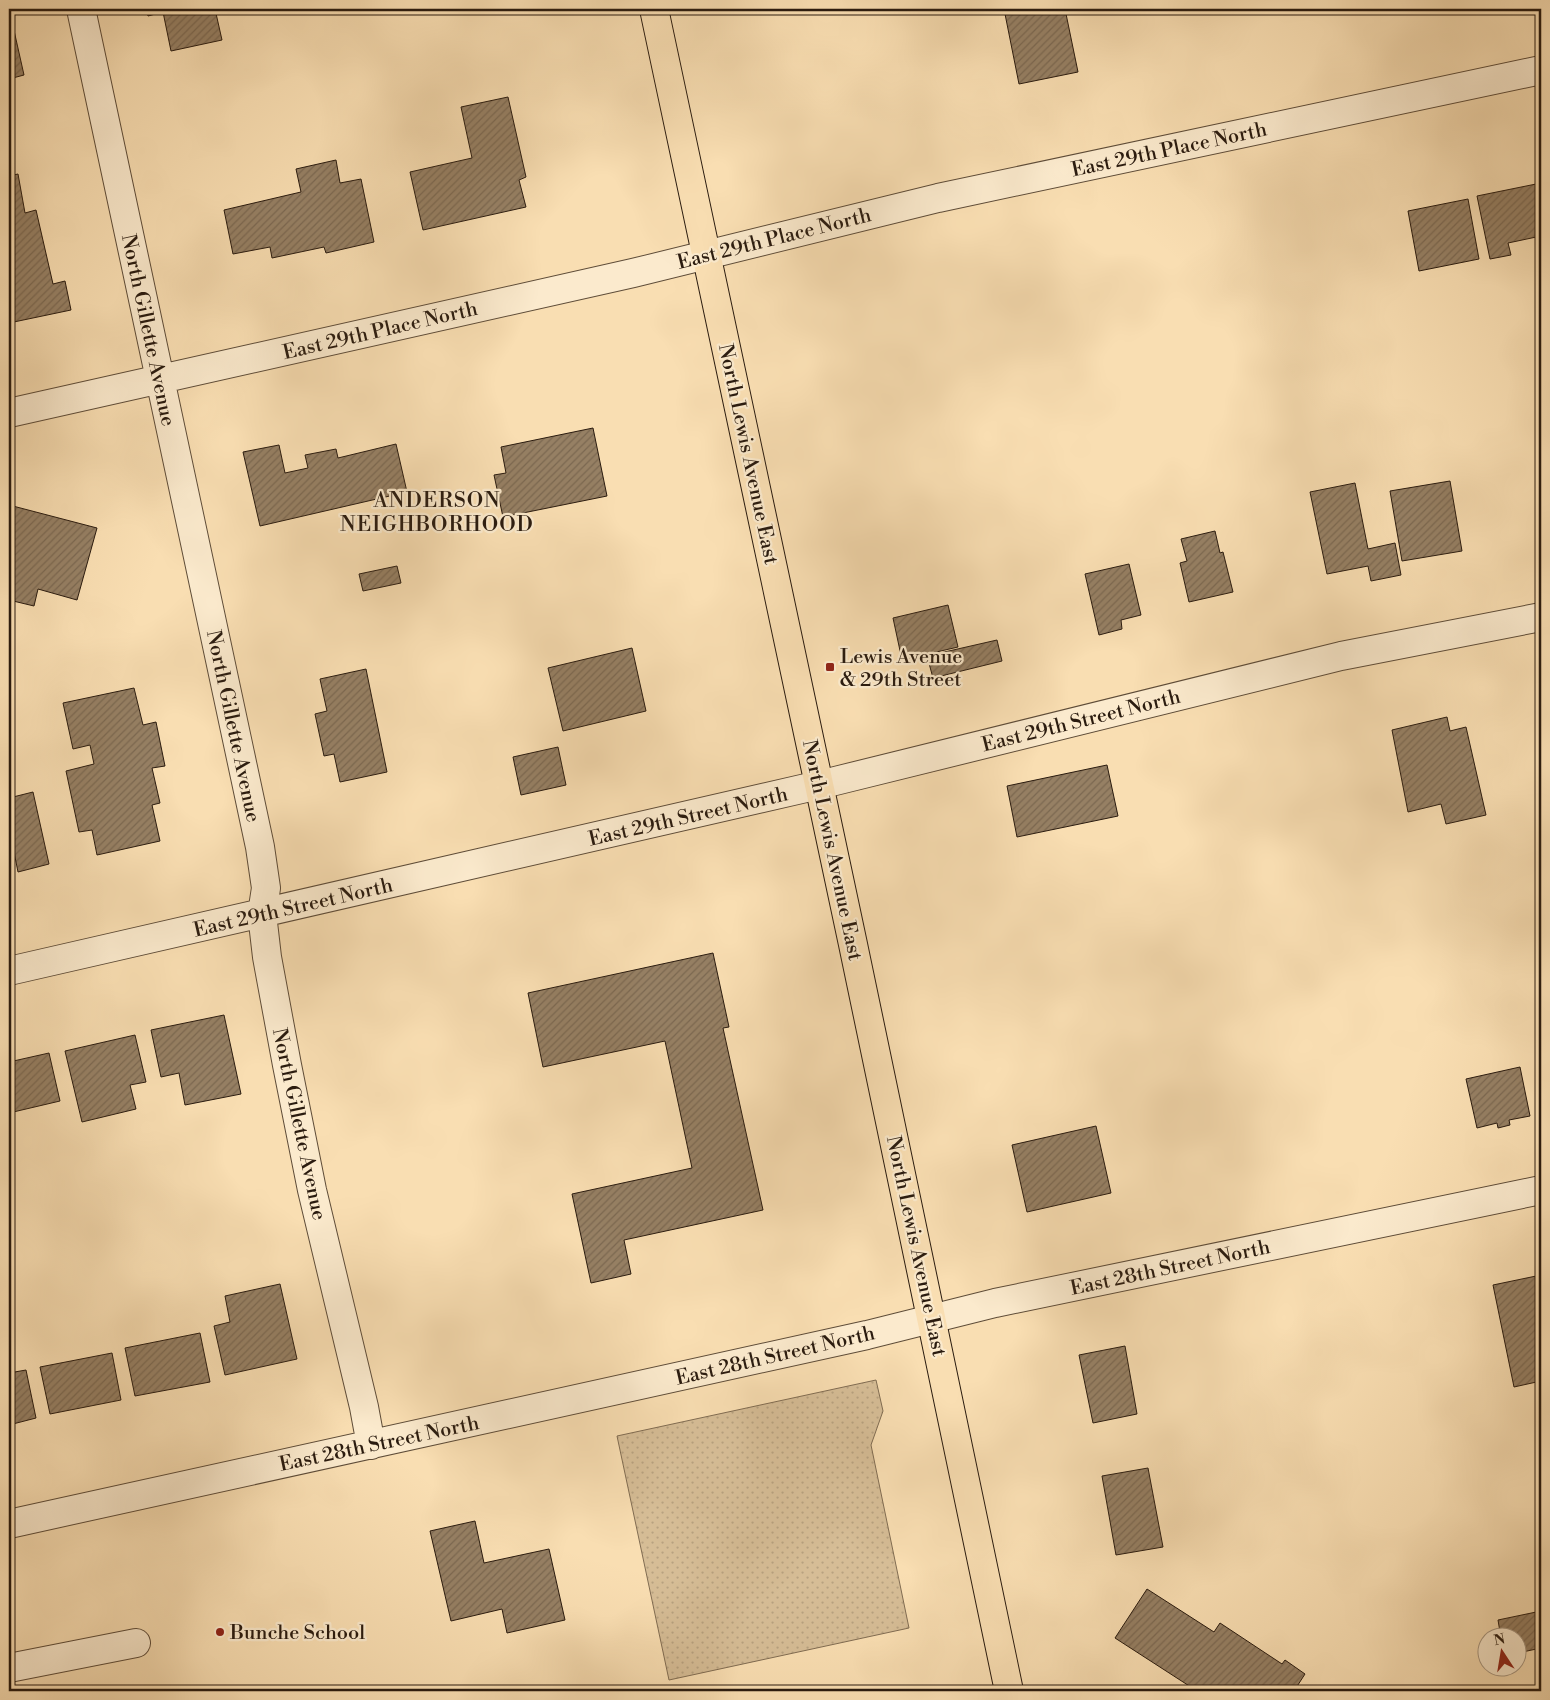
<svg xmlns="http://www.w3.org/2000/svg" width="1550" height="1700" font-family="'Libre Bodoni',serif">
<defs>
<pattern id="grass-dots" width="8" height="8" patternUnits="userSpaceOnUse" patternTransform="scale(1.25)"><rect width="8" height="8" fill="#d6bd96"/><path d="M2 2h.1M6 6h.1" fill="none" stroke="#b8a280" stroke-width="1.8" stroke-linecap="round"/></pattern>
<pattern id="building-hatch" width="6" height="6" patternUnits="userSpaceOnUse" patternTransform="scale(1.25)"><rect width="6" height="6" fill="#968064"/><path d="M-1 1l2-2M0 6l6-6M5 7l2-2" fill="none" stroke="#7b6851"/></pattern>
</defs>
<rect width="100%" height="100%" fill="#f9deb2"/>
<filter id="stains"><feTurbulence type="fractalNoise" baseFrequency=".004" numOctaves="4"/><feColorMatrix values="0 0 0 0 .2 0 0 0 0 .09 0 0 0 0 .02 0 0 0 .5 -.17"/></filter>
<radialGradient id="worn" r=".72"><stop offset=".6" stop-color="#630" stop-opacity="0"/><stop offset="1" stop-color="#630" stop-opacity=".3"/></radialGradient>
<!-- grass -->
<path fill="url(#grass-dots)" stroke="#806c52" d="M876,1380L883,1411L871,1445L909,1628L669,1680L617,1436Z"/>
<!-- building -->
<path fill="url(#building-hatch)" stroke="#2a1b0f" d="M146,9H215L222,40L171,51L163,12L148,16Z
M1004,9H1065L1078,72L1019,84Z
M9,17H11L24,75L9,79Z
M508,97L526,177L519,180L526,207L423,230L410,172L472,158L461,107Z
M336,160L340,183L361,179L374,242L326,253L324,247L272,258L270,247L233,254L224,210L301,192L296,169Z
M18,174L25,213L36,210L53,284L65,281L71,310L9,323V176Z
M1541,183V236L1508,243L1511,255L1490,259L1477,196Z
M1468,199L1479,259L1419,271L1408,211Z
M593,428L607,496L503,517L494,475L506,473L501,447Z
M396,444L407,492L260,526L243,452L279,445L285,473L308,468L305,455L336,449L338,458Z
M1450,481L1462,551L1402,561L1390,491Z
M1355,483L1368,549L1395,543L1401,575L1371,581L1368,566L1327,574L1310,492Z
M9,505L97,528L77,600L38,589L34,606L9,600Z
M1215,531L1220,553L1223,552L1233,592L1189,602L1180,563L1187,561L1181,539Z
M1129,564L1141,615L1121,620L1122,629L1099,635L1085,574Z
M397,566L401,583L363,591L359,574Z
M948,605L958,647L902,660L893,618Z
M997,640L1002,661L933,678L927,656Z
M632,648L646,711L563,731L548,668Z
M366,669L387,772L340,782L334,754L324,756L315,714L327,711L320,679Z
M134,688L143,725L156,722L165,766L152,768L160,803L152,805L160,841L97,855L92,830L79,832L66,771L94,764L90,745L73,749L63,703Z
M1447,717L1450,731L1466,727L1486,815L1446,824L1441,804L1408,812L1392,730Z
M558,747L566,785L521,795L513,757Z
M1107,765L1118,816L1017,837L1007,786Z
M33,792L49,864L18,872L14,852L9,853V798Z
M713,953L729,1027L723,1028L763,1210L624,1240L631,1274L591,1283L572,1194L692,1168L665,1041L543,1067L528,993Z
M224,1015L241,1094L185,1105L179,1073L161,1077L151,1030Z
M135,1035L146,1082L130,1085L136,1109L82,1122L65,1051Z
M49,1053L60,1101L9,1113V1062Z
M1520,1067L1530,1116L1509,1120L1510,1125L1498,1128L1497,1123L1477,1128L1466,1079Z
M1096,1126L1111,1193L1027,1212L1012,1145Z
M1541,1275V1381L1514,1387L1493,1285Z
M280,1284L297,1359L225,1375L214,1326L230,1322L225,1296Z
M200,1333L210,1382L135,1396L125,1348Z
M1125,1346L1137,1414L1093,1423L1079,1355Z
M112,1353L121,1400L50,1414L40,1367Z
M9,1370V1373L26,1370L36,1418L9,1425Z
M1148,1468L1163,1547L1116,1555L1102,1476Z
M475,1521L484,1563L549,1549L565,1620L507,1633L502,1609L451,1621L430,1531Z
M1147,1589L1214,1632L1220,1623L1282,1664L1285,1660L1305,1674L1294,1691H1197L1115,1638Z
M1541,1611V1648L1518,1653V1638H1501L1498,1620Z"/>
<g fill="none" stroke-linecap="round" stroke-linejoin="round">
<defs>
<path id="minor" d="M81,9L260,847L266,888L262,914L267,957L287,1065L312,1190L364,1407L371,1445
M9,413L633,273L938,198L1541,70
M9,971L819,785L1341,656L1541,617
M9,1524L867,1335L995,1303L1541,1190
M9,1668L136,1643"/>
<path id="major" d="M654,9C774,569 893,1130 1009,1691"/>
</defs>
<!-- minor casing -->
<use href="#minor" stroke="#5e4c38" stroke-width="30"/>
<!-- major casing -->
<use href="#major" stroke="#2a1b0f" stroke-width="30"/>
<!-- minor -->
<use href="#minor" stroke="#fbeacd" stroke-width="28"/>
<!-- major -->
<use href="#major" stroke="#f9deb2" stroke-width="28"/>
</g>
<!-- markers -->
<g fill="#8f2418" stroke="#fbeacd" stroke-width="2">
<rect x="825" y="662" width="10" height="10" rx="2.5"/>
<circle cx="220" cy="1632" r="5"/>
</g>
<g text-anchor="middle" stroke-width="4.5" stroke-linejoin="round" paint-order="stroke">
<!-- street labels -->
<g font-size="20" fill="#2a1b0f" stroke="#fbeacd">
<text transform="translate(1169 149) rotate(-12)" y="7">East 29th Place North</text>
<text transform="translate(774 238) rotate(-14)" y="7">East 29th Place North</text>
<text transform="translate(149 330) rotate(78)" y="7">North Gillette Avenue</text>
<text transform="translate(380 330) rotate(-13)" y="7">East 29th Place North</text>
<text transform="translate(749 454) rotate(78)" y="7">North Lewis Avenue East</text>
<text transform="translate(1081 720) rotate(-14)" y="7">East 29th Street North</text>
<text transform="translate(234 726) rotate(78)" y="7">North Gillette Avenue</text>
<text transform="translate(688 816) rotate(-13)" y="7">East 29th Street North</text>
<text transform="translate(833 850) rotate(78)" y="7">North Lewis Avenue East</text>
<text transform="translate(293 907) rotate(-13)" y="7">East 29th Street North</text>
<text transform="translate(300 1124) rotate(78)" y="7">North Gillette Avenue</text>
<text transform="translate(917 1246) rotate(78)" y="7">North Lewis Avenue East</text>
<text transform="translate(1170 1267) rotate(-12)" y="7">East 28th Street North</text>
<text transform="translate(775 1355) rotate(-13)" y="7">East 28th Street North</text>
<text transform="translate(379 1443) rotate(-12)" y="7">East 28th Street North</text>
</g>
<!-- poi labels -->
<g font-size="20" fill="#2a1b0f" stroke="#fbeacd" text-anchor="start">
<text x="840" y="663">Lewis Avenue<tspan x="840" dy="23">&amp; 29th Street</tspan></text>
<text x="230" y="1639">Bunche School</text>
</g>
<!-- neighbourhood labels -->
<g font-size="21" letter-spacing="1" fill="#2a1b0f" stroke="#fbeacd">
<text x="437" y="507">ANDERSON<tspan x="437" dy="24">NEIGHBORHOOD</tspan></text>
</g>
</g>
<!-- margin -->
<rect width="1550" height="1700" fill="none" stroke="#f9deb2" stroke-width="30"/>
<rect x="10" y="10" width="1530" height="1680" fill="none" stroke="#2a1b0f" stroke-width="2.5"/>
<rect x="15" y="15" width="1520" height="1670" fill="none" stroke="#2a1b0f"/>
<!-- north arrow -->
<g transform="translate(1502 1652) rotate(348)"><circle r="24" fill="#fbeacd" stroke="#a79781"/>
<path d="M0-4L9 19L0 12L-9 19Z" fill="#8f2418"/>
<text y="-8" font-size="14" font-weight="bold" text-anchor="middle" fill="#2a1b0f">N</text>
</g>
<rect width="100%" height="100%" filter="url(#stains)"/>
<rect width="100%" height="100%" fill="url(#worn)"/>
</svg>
